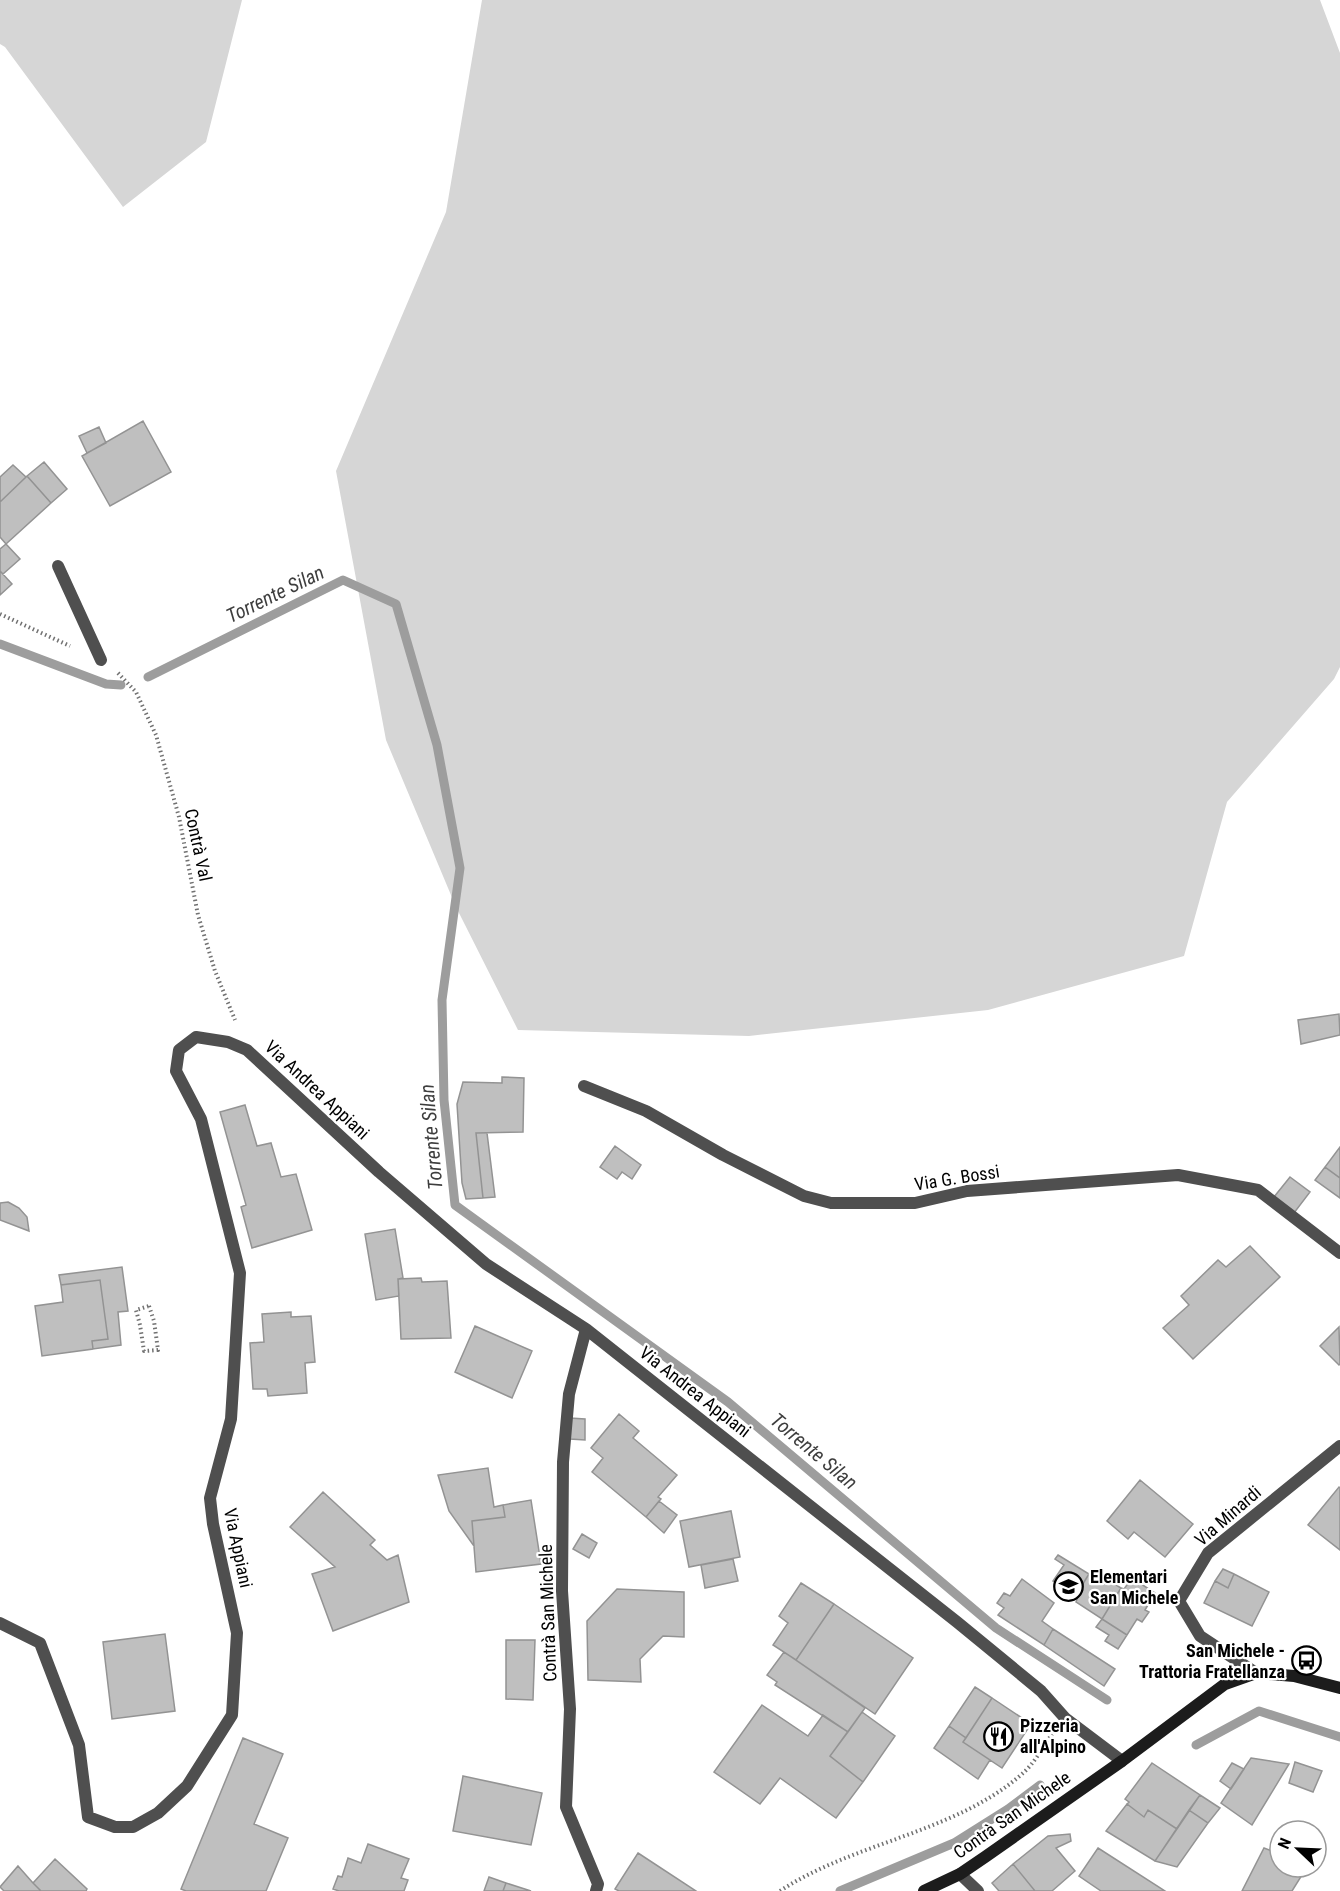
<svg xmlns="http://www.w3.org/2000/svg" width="1340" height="1891" font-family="'Roboto Condensed',sans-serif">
<rect width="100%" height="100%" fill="#fff"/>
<!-- green -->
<path fill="#d6d6d6" d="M0,0H242L206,142L123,207L5,47L0,44Z
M482,0H1320L1340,53V667L1334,679L1227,802L1184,956L988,1010L749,1036L518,1030L456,907L386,740L336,471L446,212Z"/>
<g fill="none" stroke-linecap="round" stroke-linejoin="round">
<!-- stream -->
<path stroke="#9d9d9d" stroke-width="9" d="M0,644L106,684L121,685
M148,677L343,580L396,604L437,745L460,868L442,1000L444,1100L455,1205L728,1402L996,1628L1107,1700
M1196,1745L1259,1711L1340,1737
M840,1891L954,1843L1008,1809L1040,1785"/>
</g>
<!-- building -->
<path fill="#bfbfbf" stroke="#939393" stroke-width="1.5" d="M143,421L171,472L110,506L82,456Z
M99,427L106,443L87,453L79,436Z
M44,462L67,489L51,503L27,476Z
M13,465L26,477L0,502V477Z
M27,476L51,503L6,544L0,537V502Z
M6,544L20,559L3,574L0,571V549Z
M0,571L12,584L0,595Z
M1339,1014L1340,1035L1301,1044L1298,1020Z
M502,1077L524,1078L523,1132L476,1133L483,1198L466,1199L462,1183L457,1104L463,1082L502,1083Z
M245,1105L257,1146L271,1143L281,1177L296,1174L312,1230L252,1248L241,1207L246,1205L220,1112Z
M476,1133H487L495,1197L483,1198Z
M615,1146L641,1165L632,1179L622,1172L617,1179L600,1167Z
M1340,1147V1178L1325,1167Z
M1325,1167L1340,1178V1198L1315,1180Z
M1290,1177L1310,1192L1294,1213L1274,1197Z
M8,1202L19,1208L27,1217L29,1231L0,1220V1203Z
M395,1229L403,1278L398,1279L399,1296L376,1300L365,1234Z
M1250,1246L1280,1277L1193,1359L1163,1328L1189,1305L1181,1296L1218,1260L1226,1267Z
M122,1267L128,1311L118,1312L121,1345L93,1349L92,1341L108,1339L100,1280L61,1285L59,1275Z
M421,1278L422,1282L447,1281L451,1338L401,1339L398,1279Z
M100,1280L108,1339L92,1341L93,1349L42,1356L35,1306L63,1302L61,1285Z
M291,1312V1317L311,1316L315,1362L305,1363L307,1393L268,1396L267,1389H253L250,1343L264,1342L262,1314Z
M475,1326L532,1351L512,1398L455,1372Z
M1339,1327L1340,1364L1339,1365L1320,1346Z
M619,1414L639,1431L633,1438L677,1475L658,1497L661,1499L646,1517L592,1472L603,1458L591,1448Z
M570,1418L585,1419V1440L570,1439Z
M488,1468L494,1507L503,1505L505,1517L472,1521L474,1546L449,1511L438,1475Z
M1140,1480L1193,1524L1165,1557L1134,1532L1128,1539L1107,1521Z
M1339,1487L1340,1488V1550L1308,1525Z
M323,1492L375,1540L370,1545L387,1560L398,1555L409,1602L333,1631L312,1574L335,1567L290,1527Z
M531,1500L541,1564L476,1572L472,1521L505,1517L503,1505Z
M659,1501L677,1515L664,1533L646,1517Z
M731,1511L740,1557L689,1567L680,1521Z
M582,1534L597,1543L589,1558L573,1549Z
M1058,1555L1089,1574L1076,1595L1053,1581L1064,1565L1055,1559Z
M733,1559L738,1581L705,1588L701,1565Z
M1223,1569L1234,1574L1228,1588L1215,1581Z
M1094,1571L1121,1588L1102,1619L1076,1602L1078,1597L1076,1595L1089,1574L1091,1576Z
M1234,1574L1269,1592L1252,1626L1204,1603L1215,1581L1228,1588Z
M1132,1578L1155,1593L1145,1610L1149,1612L1142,1622L1137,1619L1127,1635L1102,1619L1121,1588L1124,1589Z
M1022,1579L1054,1603L1042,1621L1053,1629L1044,1645L998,1615L1004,1608L997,1603L1004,1593L1010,1596Z
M801,1583L834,1604L796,1660L773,1645L788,1623L779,1616Z
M617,1589L684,1592V1637L663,1636L640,1659L641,1682L588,1680L587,1621Z
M834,1604L913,1658L875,1714L796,1660Z
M1102,1619L1127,1635L1118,1649L1105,1641L1109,1635L1096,1627Z
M1053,1629L1115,1669L1104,1686L1044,1645Z
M165,1634L175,1711L112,1719L103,1642Z
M506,1640H535L533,1700L506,1699Z
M784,1652L865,1708L848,1732L775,1685L777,1682L767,1675Z
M975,1687L992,1698L966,1738L949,1726Z
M992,1698L1031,1724L1002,1768L963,1742Z
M762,1705L808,1736L823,1715L848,1732L830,1756L863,1782L836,1818L780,1778L760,1804L714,1772Z
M862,1712L895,1736L863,1782L830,1756Z
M949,1726L966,1738L963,1742L990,1760L978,1779L934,1748Z
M243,1738L283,1754L254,1824L288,1838L266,1891H186L181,1889Z
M1251,1758L1289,1764L1252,1825L1221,1803Z
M1295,1762L1322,1771L1313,1792L1289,1783Z
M1152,1763L1200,1795L1177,1829L1148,1810L1144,1817L1127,1804L1129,1802L1125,1799Z
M1232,1763L1244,1769L1231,1789L1220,1781Z
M463,1776L542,1793L531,1845L453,1831Z
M1200,1795L1220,1808L1208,1823L1189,1810Z
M1127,1804L1144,1817L1148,1810L1177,1829L1155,1861L1106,1831Z
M1189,1810L1208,1823L1177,1867L1155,1861Z
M1070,1834L1071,1841L1056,1848L1075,1871L1052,1891H1035L1013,1864L1048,1836Z
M368,1844L409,1859L401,1878L408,1880L404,1891H339L333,1889L338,1876L342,1877L348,1858L361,1863Z
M1098,1848L1165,1891H1101L1079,1876Z
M1264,1848L1280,1854V1867H1307L1292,1891H1242Z
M638,1853L696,1891H619L615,1889Z
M55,1859L87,1889L86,1891H41L33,1883Z
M1013,1864L1035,1891H999L992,1883Z
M18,1866L33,1883L41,1891H4L0,1887Z
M489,1877L506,1883L503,1891H484Z
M506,1883L531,1891H503Z"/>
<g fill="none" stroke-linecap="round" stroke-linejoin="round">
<!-- path -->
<path stroke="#717171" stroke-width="4" stroke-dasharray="1.5 3" stroke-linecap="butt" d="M0,614L70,646
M118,673L136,692L156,735L179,817L198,915L215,971L235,1020
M149,1306L154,1321L158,1350L144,1351L140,1325L136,1310Z
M780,1891C854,1842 955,1833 1022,1774C1034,1764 1043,1747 1052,1734"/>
<!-- service -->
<path stroke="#4f4f4f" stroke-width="12" d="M58,566L101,660"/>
<!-- minor -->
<path stroke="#4f4f4f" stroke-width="12" d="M584,1086L646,1111L723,1155L804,1196L831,1203H915L967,1191L1178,1175L1258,1190L1340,1253
M586,1329L569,1394L563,1462L562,1591L570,1709L566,1807L598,1884L596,1891
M0,1623L40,1643L79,1745L88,1817L115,1827H133L158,1813L187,1786L232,1715L237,1633L213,1524L210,1498L231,1419L240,1273L201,1119L176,1071L179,1050L196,1037L228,1042L247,1050L379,1172L486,1264L586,1329L957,1622L1041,1691L1065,1718L1122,1761
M1256,1673L1200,1636L1179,1601L1208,1553L1340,1446
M960,1874L978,1891"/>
<!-- secondary -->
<path stroke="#1c1c1c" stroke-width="12" d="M924,1891L960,1874L985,1857L1122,1761L1225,1684L1256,1673L1294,1676L1340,1688"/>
</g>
<!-- icons -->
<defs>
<symbol id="school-ring" viewBox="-11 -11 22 22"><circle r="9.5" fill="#fff" stroke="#000" stroke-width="1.5"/><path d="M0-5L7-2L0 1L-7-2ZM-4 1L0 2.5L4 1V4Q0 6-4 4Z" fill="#000"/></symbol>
<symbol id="bus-ring" viewBox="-11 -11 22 22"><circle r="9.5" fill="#fff" stroke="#000" stroke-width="1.5"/><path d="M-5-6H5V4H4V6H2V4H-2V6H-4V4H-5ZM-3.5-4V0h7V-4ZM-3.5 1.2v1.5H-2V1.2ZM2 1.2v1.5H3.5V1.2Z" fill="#000"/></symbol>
<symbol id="restaurant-ring" viewBox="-11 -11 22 22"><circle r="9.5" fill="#fff" stroke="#000" stroke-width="1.5"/><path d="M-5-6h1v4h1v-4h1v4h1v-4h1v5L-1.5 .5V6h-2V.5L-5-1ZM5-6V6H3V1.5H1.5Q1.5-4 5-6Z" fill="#000"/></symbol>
</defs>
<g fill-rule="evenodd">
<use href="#school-ring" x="1052" y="1570" width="33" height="33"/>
<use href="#bus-ring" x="1290" y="1644" width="33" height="33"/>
<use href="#restaurant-ring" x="982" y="1720" width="33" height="33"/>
</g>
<g text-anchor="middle" stroke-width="4.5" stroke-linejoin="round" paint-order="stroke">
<!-- street labels -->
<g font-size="18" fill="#000" stroke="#fff">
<text transform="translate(198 845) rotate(78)" y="6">Contrà Val</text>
<text transform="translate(317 1090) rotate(43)" y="6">Via Andrea Appiani</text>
<text transform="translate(957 1178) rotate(-9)" y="6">Via G. Bossi</text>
<text transform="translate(695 1392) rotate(38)" y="6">Via Andrea Appiani</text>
<text transform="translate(1228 1516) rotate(-41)" y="6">Via Minardi</text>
<text transform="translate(238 1548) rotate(78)" y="6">Via Appiani</text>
<text transform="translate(548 1613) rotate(-92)" y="6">Contrà San Michele</text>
<text transform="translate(1012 1815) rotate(-35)" y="6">Contrà San Michele</text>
</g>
<!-- poi labels -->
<g font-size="18" font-weight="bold" fill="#000" stroke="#fff" text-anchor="start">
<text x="1090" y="1583">Elementari<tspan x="1090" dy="21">San Michele</tspan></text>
<text x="1285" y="1657" text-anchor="end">San Michele -<tspan x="1285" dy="21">Trattoria Fratellanza</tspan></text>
<text x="1020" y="1732">Pizzeria<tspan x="1020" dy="21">all'Alpino</tspan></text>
</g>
<!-- water labels -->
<g font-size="20" font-style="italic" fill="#3e3e3e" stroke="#fff">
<text transform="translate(275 594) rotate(-26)" y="7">Torrente Silan</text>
<text transform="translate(431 1137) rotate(-95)" y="7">Torrente Silan</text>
<text transform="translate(814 1451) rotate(40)" y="7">Torrente Silan</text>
</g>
</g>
<!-- north arrow -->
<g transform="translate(1298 1849) rotate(293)"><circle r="28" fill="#ffffff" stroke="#999999" stroke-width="1.5"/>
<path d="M0-4.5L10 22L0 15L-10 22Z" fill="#000000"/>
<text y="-9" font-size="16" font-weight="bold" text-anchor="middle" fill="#000000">N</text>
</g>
</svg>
